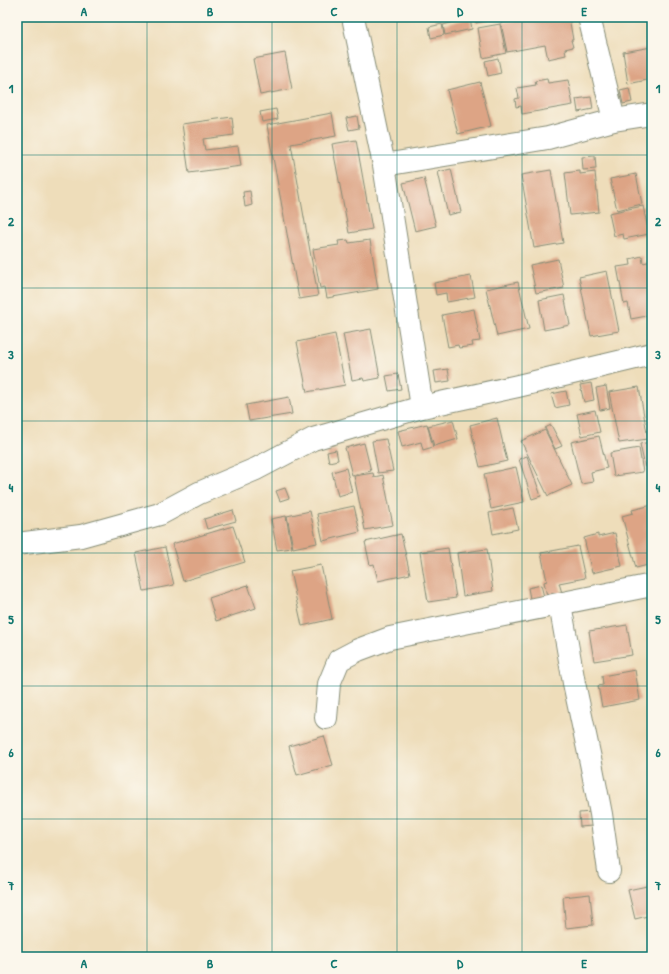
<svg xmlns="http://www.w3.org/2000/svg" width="669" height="974" font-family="'Patrick Hand',sans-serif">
<rect width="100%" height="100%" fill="#fbf7ec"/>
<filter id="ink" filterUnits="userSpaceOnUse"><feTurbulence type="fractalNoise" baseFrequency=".025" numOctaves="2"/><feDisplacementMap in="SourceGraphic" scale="8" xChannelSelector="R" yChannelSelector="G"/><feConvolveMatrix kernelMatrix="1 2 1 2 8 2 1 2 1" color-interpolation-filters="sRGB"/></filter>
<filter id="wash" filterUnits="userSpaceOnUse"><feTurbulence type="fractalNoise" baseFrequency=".012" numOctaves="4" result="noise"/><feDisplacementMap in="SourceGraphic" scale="16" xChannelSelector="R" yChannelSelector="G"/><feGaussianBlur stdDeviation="0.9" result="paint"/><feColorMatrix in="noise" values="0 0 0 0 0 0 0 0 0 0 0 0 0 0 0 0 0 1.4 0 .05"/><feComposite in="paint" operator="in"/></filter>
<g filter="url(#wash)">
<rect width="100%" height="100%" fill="#eeddba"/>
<g id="blocks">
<!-- building -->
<path fill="#dda485" d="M475,17H497V18L476,23Z
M533,17H569L573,40H571L573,47L565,49L566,55L548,59L545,45L507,52L501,23Z
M470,18L472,29L445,35L443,25Z
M442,24L444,35L431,38L429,27Z
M500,24L506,53L483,58L478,28Z
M652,47V79L628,84L623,52Z
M285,53L292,89L260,95L253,59Z
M498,58L501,73L488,76L485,61Z
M547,79L548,83L568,80L573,105L522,114L521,106L516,107L515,99L519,98L517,88L536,85L535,81Z
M480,82L491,126L458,134L447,90Z
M629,88L632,102L623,104L620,90Z
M591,97L593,109L578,112L576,99Z
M276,109L278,119L262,122L260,112Z
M332,113L336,136L291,144L318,296L299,299L267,125Z
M357,116L359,128L349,130L346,118Z
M232,117L234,135L203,139L205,150L238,146L241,166L189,173L182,124Z
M356,140L372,229L349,233L332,144Z
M595,156L596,169L583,170L582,157Z
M451,169L461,212L448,215L438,172Z
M551,170L563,243L534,248L521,175Z
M580,171V174L595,172L599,212L570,215L565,173Z
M636,174L642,204L617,210L610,179Z
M424,178L436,226L415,231L403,183Z
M250,191L252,205L245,207L243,192Z
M643,206L649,234L624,239L623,234L614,236L609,213Z
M348,240L349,243L370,240L378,289L327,298L325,287L320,288L313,249L339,245L338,241Z
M642,256L643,263L652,261V315L631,319L628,303L624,304L617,267L631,265L630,259Z
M558,259L564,288L536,293L530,265Z
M607,271L619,331L591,336L579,277Z
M471,276L475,297L447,302L446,293L436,295L434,283Z
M518,282L529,329L497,336L486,289Z
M564,295L570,325L544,330L539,300Z
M474,309L480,341L472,342L473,346L459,348L458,345L448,347L442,315Z
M371,329L380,378L364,381L363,378L352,380L343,334Z
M335,334L345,385L307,392L297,342Z
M448,369L450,381L436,383L434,371Z
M398,374L401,389L389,391L386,376Z
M591,383L594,400L584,402L580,385Z
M606,386L610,408L600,410L596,388Z
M639,387L648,439L619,443L609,392Z
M566,391L569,405L555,408L551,394Z
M289,397L292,414L249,421L246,405Z
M595,410L600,432L582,436L577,414Z
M497,418L507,461L480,467L470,425Z
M453,420L458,439L434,446L428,426Z
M427,424L433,447L423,450L421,442L402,447L398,431Z
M551,425L562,446L555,449L545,428Z
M545,430L572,485L548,496L521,441Z
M599,436L607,468L591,472L593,482L581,484L571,442Z
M386,439L393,471L378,473L372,441Z
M650,442L652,453V466L645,467L640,444Z
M364,443L371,471L352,475L345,448Z
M639,448L643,472L614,476L610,453Z
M336,450L338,460L329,462L327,452Z
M527,456L541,496L532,499L519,459Z
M516,467L524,502L491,509L484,474Z
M346,468L352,492L338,496L332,472Z
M373,473L374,477L383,475L393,525L365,530L354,476Z
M285,488L289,498L280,501L276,491Z
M652,505V564L636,568L622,516L633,513L632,510Z
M354,506L360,532L323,541L317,514Z
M513,508L518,529L493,534L489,513Z
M233,510L236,521L207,529L204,519Z
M310,511L317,543L293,548L287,516Z
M286,516L292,548L277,550L271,519Z
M233,526L245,562L183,581L172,544Z
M615,533L622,566L592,573L584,538L598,534V537Z
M401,534L410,574L378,581L374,564L370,565L365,542Z
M578,546L585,578L559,583L562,593L547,596L544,582L547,581L541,553Z
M165,547L174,585L144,591L136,553Z
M448,548L456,598L428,602L420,552Z
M487,549L493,591L463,596L457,553Z
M321,565L332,619L302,626L290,571Z
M248,585L256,608L216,621L209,598Z
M541,585L545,601L531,604L528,588Z
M627,625L632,655L594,661L589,631Z
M635,670L640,700L602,707L598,686L603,685L602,676Z
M324,736L333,765L297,775L289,746Z
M591,812L592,826L580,827L579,813Z
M652,885V915L635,919L628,890Z
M590,894L593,925L566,928L563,897Z"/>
</g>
</g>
<g filter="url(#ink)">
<use href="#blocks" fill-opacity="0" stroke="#868d77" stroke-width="1"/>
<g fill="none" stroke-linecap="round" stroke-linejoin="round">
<defs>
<path id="minor" d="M353,17L384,165L422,407
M589,17L614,120
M384,165L548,138L614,120L652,114
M17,544L81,536L160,514L199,493L256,469L313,439L422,407L518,386L652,354
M560,604L574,683L591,763L601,814L609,871
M326,718L329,684L339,660L358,650L390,638L652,585"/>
</defs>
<!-- minor casing -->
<use href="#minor" stroke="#868d77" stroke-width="24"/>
<!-- minor -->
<use href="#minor" stroke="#fff" stroke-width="22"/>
</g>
</g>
<!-- grid -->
<path fill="none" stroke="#0f766e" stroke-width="1" stroke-opacity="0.55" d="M147,17V957M272,17V957M397,17V957M522,17V957M17,155H652M17,288H652M17,421H652M17,553H652M17,686H652M17,819H652"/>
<!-- margin -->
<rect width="669" height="974" fill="none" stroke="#fbf7ec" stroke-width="44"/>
<rect x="22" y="22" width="625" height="930" fill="none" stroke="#0f766e" stroke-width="1.5"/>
<g font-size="13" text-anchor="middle" font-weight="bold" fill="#0f766e">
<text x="84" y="16">A</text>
<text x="210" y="16">B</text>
<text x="334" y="16">C</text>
<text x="460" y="16">D</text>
<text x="584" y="16">E</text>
<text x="11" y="93">1</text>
<text x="658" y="93">1</text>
<text x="11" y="226">2</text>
<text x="658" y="226">2</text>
<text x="11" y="359">3</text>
<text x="658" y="359">3</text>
<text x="11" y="492">4</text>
<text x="658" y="492">4</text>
<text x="11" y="624">5</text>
<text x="658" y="624">5</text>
<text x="11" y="757">6</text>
<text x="658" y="757">6</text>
<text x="11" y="890">7</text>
<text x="658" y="890">7</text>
<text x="84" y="968">A</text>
<text x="210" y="968">B</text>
<text x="334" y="968">C</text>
<text x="460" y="968">D</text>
<text x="584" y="968">E</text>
</g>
</svg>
